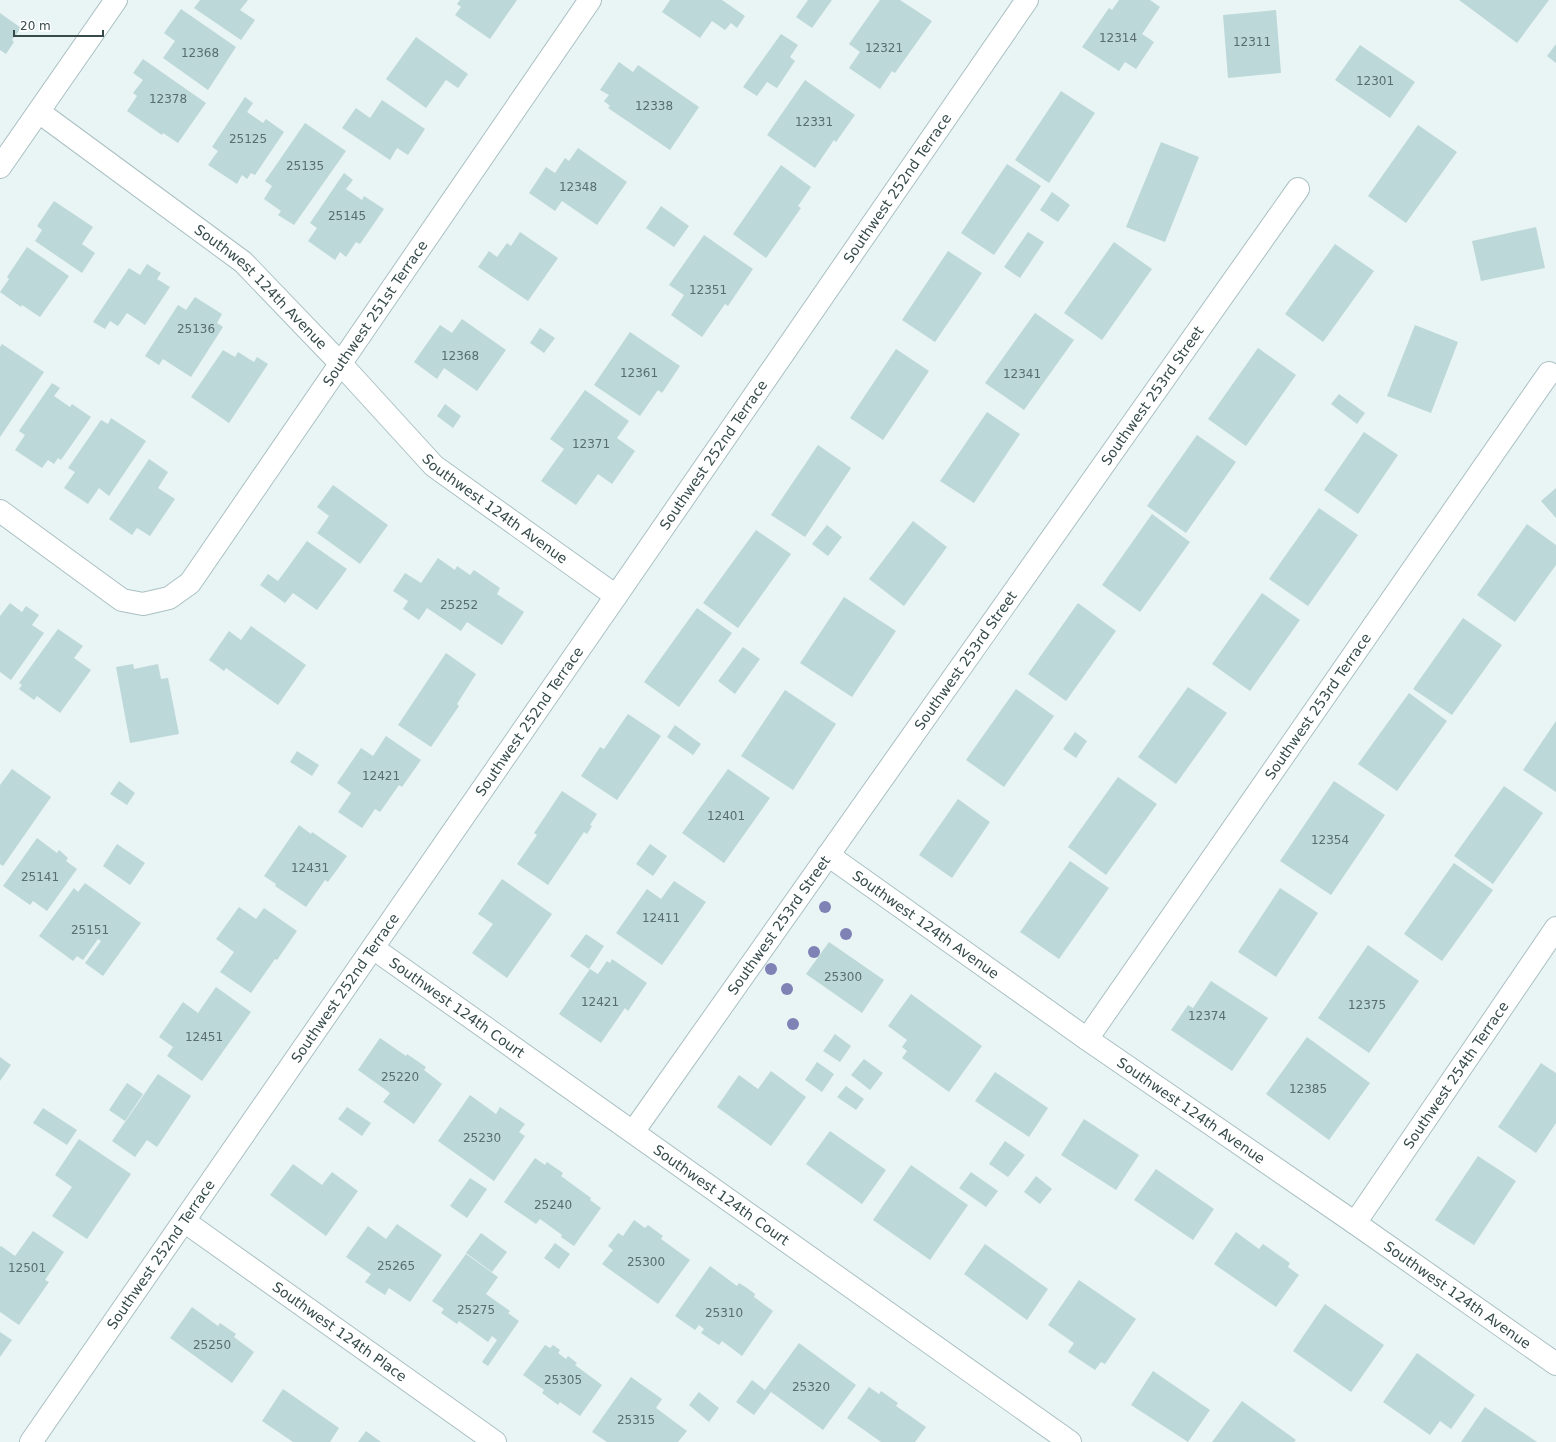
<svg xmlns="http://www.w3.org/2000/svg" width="1556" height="1442" font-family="'DejaVu Sans',sans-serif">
<rect width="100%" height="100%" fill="#e9f4f5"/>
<!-- building -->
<path fill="#bdd8d8" d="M200,0H248L240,10L255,20L241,40L194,8Z
M460,0H517L490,39L455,15L461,7L457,4Z
M670,0H722L745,16L737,28L731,23L725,30L712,21L700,38L662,12Z
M808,0H832L812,28L796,17Z
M880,0H900L932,21L895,73L892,71L880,89L849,68L860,52L849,44Z
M1119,0H1150L1160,7L1142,34L1154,42L1136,69L1125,62L1119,71L1082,47L1109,8L1112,10Z
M1459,0H1549L1517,43Z
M181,9L236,47L208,90L163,58L175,41L164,33Z
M1276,10L1281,73L1228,78L1223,15Z
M0,13L21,28L12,40L14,42L6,54L0,50Z
M781,34L798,45L790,57L795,61L777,88L767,82L757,96L743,87Z
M416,37L468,74L458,88L446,80L426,108L386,79Z
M1556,44V63L1547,56Z
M1360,45L1415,82L1390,118L1335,80Z
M143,59L206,103L178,143L163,133L162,135L127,111L137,96L133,93L143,80L133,73Z
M619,62L633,72L638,65L699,107L670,150L608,108L610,106L604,101L609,95L600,90Z
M805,80L855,115L836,142L834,140L815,168L767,135Z
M1061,91L1095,113L1049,183L1015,160Z
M245,97L253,103L247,112L263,123L266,119L284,132L255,175L251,173L247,179L242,175L237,184L208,165L218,151L212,147Z
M382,100L425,129L408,155L397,148L390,160L342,128L356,108L370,118Z
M305,123L346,151L294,225L278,215L281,211L264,199L272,186L265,181Z
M1418,125L1457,152L1406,223L1368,196Z
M1161,142L1199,157L1165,242L1126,227Z
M578,148L627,182L597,225L562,201L555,211L529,193L546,167L555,173L565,158L569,161Z
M1007,164L1041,186L994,255L961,233Z
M781,165L811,187L798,206L801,208L766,258L733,234Z
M344,173L353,180L346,189L362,200L364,196L384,209L360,244L356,242L346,257L340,252L335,260L308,241L317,228L310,223Z
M1052,192L1070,205L1058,222L1040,210Z
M54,201L93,227L82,244L95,253L82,273L35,241L42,230L37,226Z
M661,206L689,226L674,247L646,228Z
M1536,227L1545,268L1481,281L1472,241Z
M520,232L558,258L528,301L478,267L489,251L497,257L507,243L511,246Z
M1028,232L1044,242L1020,278L1004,267Z
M704,235L753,269L728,306L725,304L702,337L671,315L684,295L669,285Z
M1114,242L1152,269L1102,340L1064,313Z
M1335,244L1374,271L1323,342L1285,314Z
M27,247L69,276L40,317L22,305L21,307L0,292L9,279L7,277Z
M948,251L982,273L935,342L902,320Z
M147,264L161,273L157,279L170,287L145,325L127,313L118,326L110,321L105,329L93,322L129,268L140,275Z
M195,297L222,314L217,323L223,327L191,377L163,359L159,365L145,356L178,305L186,310Z
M1035,313L1074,340L1024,410L985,383Z
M462,319L506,350L477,391L444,368L437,379L414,362L440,325L452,333Z
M1415,325L1458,342L1431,413L1387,396Z
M540,328L555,338L544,353L530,343Z
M630,332L680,366L662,393L658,390L640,416L594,385Z
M2,344L44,372L0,437V347Z
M1258,348L1296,375L1246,446L1208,419Z
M896,349L929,371L883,440L850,418Z
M223,350L235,357L238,352L254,362L257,357L268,364L229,423L191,397Z
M52,383L60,388L54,396L70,407L72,404L91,417L61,460L58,458L54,464L48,460L42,468L15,450L25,435L19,431Z
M585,390L629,421L617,438L635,451L612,484L598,474L576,505L541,481L564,449L550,439Z
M1339,394L1365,413L1357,424L1331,404Z
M445,404L461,416L453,428L437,416Z
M987,412L1020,434L974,503L940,481Z
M111,418L146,441L109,496L99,488L88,504L64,488L75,472L68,468L101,420L108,424Z
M1364,432L1398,455L1358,514L1324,490Z
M1197,435L1236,462L1186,533L1147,506Z
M818,445L851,468L805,537L771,515Z
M149,459L168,472L158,488L175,499L150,536L137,528L132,535L109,519Z
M333,485L388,525L360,564L317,533L329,516L317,507Z
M1556,488V518L1541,501Z
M1319,508L1358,535L1308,606L1269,579Z
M1152,514L1190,542L1140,612L1102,585Z
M913,521L947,547L904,606L869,579Z
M1527,524L1556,545V565L1515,622L1477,595Z
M827,525L842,537L828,556L812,544Z
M756,530L791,554L738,628L703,603Z
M307,541L347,569L317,610L293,593L285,603L260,585L268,574L278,581Z
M438,558L455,570L457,566L470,575L474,570L500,588L497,594L524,612L502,645L467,622L461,631L427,608L419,620L403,609L408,601L393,591L405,573L421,583Z
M1262,593L1300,620L1250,691L1212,664Z
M844,597L896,631L852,697L800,663Z
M10,603L22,612L26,606L39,615L32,625L44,633L11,680L0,672V616Z
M1078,603L1116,631L1066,701L1028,674Z
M697,608L732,633L679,707L644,682Z
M1463,618L1502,645L1452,715L1413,689Z
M251,626L306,665L278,705L226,668L224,671L209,660L229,631L241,640Z
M58,629L83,646L74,658L91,670L60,713L37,696L34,700L19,689L22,685L19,683Z
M743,647L760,659L735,694L718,681Z
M446,653L476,674L457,704L459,706L431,747L398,725Z
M133,664L134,669L158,664L161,679L168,678L179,734L130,743L116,667Z
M1188,687L1227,713L1176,784L1138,757Z
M1016,689L1054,716L1004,787L966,760Z
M785,690L836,724L793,790L741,756Z
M1409,693L1447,721L1397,791L1358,764Z
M628,714L661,736L617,800L581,776L600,747L604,749Z
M1556,721V792L1523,770Z
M675,725L701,744L693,755L667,737Z
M1075,732L1087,741L1076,758L1063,749Z
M386,736L421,760L402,787L399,785L380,812L375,809L362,828L338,812L351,793L337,783L361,748L373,756Z
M297,751L319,765L312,776L290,762Z
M12,769L51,797L3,866L0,864V785Z
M728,769L770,798L724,863L682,833Z
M1118,777L1157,804L1106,875L1068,847Z
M119,781L135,793L127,805L110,794Z
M1334,781L1385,815L1331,895L1280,861Z
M1504,786L1543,813L1493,884L1454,856Z
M562,791L597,814L590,825L592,826L587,834L584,832L548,885L517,864L537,835L534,833Z
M958,799L990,822L952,878L919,855Z
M299,825L311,834L312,832L347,856L328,882L325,880L306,907L275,886L276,884L264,876Z
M37,838L57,853L59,850L68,858L66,861L77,869L47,911L33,901L30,905L3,886Z
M117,844L145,863L130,885L103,866Z
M650,844L667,856L653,876L636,864Z
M1070,861L1109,888L1059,959L1020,932Z
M1454,863L1493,890L1442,961L1404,934Z
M502,879L552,914L507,978L472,953L493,924L478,914Z
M674,881L706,902L662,965L616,933L647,889L661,899Z
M85,883L141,923L103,976L85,963L101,941L98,939L83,960L77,956L73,961L39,936L74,888L78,892Z
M1280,888L1318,913L1276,977L1238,952Z
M239,907L256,919L264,908L297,931L277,960L275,959L251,993L220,972L234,952L216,939Z
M586,934L604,946L589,969L570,956Z
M829,942L884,980L862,1013L806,974Z
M1368,945L1419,981L1369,1053L1318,1018Z
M612,959L647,983L628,1011L625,1008L601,1043L559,1014L590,969L598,974L607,961L610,963Z
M1211,981L1268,1018L1232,1071L1171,1030L1188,1005L1193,1008Z
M216,987L251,1012L202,1081L167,1056L173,1047L159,1037L183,1002L198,1013Z
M911,994L982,1046L949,1092L902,1058L907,1051L902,1047L907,1040L888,1026Z
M835,1034L851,1046L840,1062L823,1051Z
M1307,1037L1370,1083L1329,1140L1266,1094Z
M380,1038L406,1056L407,1054L426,1067L424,1070L442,1084L414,1124L383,1102L390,1093L358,1070Z
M0,1057L11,1065L0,1081Z
M864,1059L883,1073L870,1090L851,1075Z
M817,1062L834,1074L822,1092L805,1080Z
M1541,1063L1556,1073V1123L1536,1153L1498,1127Z
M771,1071L806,1097L771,1146L717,1107L739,1075L758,1089Z
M995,1072L1048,1108L1029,1137L975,1101Z
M158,1074L191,1096L157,1147L147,1140L135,1157L112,1141Z
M127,1083L143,1094L125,1121L109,1110Z
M846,1086L864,1099L856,1110L837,1097Z
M470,1095L496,1114L500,1107L525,1124L519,1132L525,1136L494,1181L438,1141Z
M347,1107L371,1123L362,1136L338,1119Z
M43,1108L77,1130L67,1145L33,1123Z
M1084,1119L1139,1155L1116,1190L1061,1155Z
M830,1131L886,1170L862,1204L806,1164Z
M79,1139L131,1174L87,1239L52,1216L72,1187L55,1175Z
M1005,1141L1025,1155L1008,1177L989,1164Z
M1478,1156L1516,1181L1474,1245L1435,1220Z
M535,1158L545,1165L547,1162L563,1173L561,1176L591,1198L590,1200L601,1208L574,1246L561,1237L562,1235L540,1219L536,1224L504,1202Z
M293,1164L322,1185L332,1172L358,1191L326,1236L270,1195Z
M911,1165L968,1205L930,1260L873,1220Z
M1156,1169L1214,1209L1193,1240L1134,1200Z
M971,1172L998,1191L986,1207L959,1188Z
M1036,1176L1052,1189L1040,1204L1024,1192Z
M470,1178L487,1189L467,1218L450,1206Z
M634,1220L645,1228L648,1225L663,1236L661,1239L690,1260L658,1304L602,1264L613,1250L608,1246L618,1233L623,1236Z
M397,1224L442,1255L410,1302L389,1288L385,1295L365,1282L371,1274L346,1257L368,1226L386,1239Z
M33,1231L64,1252L45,1280L49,1282L19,1325L0,1312V1247L1,1246L15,1256Z
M1236,1232L1259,1249L1263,1244L1290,1263L1288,1267L1299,1275L1276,1307L1214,1264Z
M481,1233L507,1252L492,1272L466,1253Z
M555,1243L570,1254L559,1269L544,1258Z
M985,1244L1048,1289L1027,1320L964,1274Z
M466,1254L498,1277L486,1294L510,1311L508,1313L519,1321L488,1366L482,1362L497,1340L492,1336L488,1342L459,1321L457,1324L441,1313L444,1309L432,1301Z
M710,1266L737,1286L739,1283L747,1288L755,1294L754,1297L773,1311L742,1356L722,1341L719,1345L701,1333L704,1329L699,1325L695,1330L675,1316Z
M1079,1280L1136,1319L1105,1364L1101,1362L1095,1370L1068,1352L1074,1343L1048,1325Z
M1325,1304L1384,1345L1351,1392L1293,1351Z
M192,1307L218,1326L220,1323L236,1334L234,1337L254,1352L232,1383L170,1338Z
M0,1332L12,1340L0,1357Z
M799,1343L856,1385L823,1430L771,1392L754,1415L736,1402L752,1380L765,1390Z
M545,1345L550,1348L553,1345L560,1350L558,1353L566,1359L568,1356L577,1363L575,1365L602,1385L580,1416L560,1402L558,1405L542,1393L544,1390L523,1375Z
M1417,1353L1475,1395L1451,1429L1440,1421L1430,1435L1383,1402Z
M1153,1371L1210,1410L1188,1442L1131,1405Z
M631,1377L662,1399L656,1408L687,1431L678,1442H607L592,1432Z
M869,1387L879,1394L881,1391L898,1403L896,1406L926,1427L915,1442H881L847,1418Z
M283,1389L339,1428L330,1442H293L262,1421Z
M699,1392L719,1408L709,1422L689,1405Z
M1242,1401L1296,1440L1294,1442H1212Z
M1485,1407L1537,1442H1461Z
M366,1431L381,1442H358Z"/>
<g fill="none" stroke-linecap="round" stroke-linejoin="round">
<defs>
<g id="minor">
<path id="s1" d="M39,112L243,262L340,363L434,466L616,596"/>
<path d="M0,167L116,0"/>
<path id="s2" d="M0,511L122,600L143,604L169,598L190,583L590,0"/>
<path id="s3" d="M828,855L1087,1039L1355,1223L1556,1364"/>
<path id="s4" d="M373,948L1070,1442"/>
<path id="s5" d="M1087,1039L1549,373"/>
<path id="s6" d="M633,1132L1298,189"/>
<path id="s7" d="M184,1221L495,1442"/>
<path id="s8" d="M1355,1223L1556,928"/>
<path id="s9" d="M31,1442L616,596L1027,0"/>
</g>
</defs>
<!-- minor casing -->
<use href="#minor" stroke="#aac0c2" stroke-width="24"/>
<!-- minor -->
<use href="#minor" stroke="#fff" stroke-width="22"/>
</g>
<!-- trees -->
<g fill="#7e82b5">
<circle cx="825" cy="907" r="6"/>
<circle cx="846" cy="934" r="6"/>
<circle cx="814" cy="952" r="6"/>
<circle cx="771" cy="969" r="6"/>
<circle cx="787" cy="989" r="6"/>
<circle cx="793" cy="1024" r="6"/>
</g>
<g text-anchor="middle" stroke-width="3" stroke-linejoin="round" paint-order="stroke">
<!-- number labels -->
<g font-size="12" fill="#586e6e">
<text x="1118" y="42">12314</text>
<text x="1252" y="46">12311</text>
<text x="884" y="52">12321</text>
<text x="200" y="57">12368</text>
<text x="1375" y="85">12301</text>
<text x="168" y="103">12378</text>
<text x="654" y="110">12338</text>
<text x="814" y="126">12331</text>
<text x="248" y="143">25125</text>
<text x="305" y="170">25135</text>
<text x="578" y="191">12348</text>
<text x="347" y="220">25145</text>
<text x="708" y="294">12351</text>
<text x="196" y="333">25136</text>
<text x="460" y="360">12368</text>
<text x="639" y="377">12361</text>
<text x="1022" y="378">12341</text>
<text x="591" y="448">12371</text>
<text x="459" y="609">25252</text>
<text x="381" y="780">12421</text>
<text x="726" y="820">12401</text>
<text x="1330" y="844">12354</text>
<text x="310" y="872">12431</text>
<text x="40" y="881">25141</text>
<text x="661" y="922">12411</text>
<text x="90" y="934">25151</text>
<text x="843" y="981">25300</text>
<text x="600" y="1006">12421</text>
<text x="1367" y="1009">12375</text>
<text x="1207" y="1020">12374</text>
<text x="204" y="1041">12451</text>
<text x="400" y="1081">25220</text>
<text x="1308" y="1093">12385</text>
<text x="482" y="1142">25230</text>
<text x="553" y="1209">25240</text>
<text x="646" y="1266">25300</text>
<text x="396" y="1270">25265</text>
<text x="27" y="1272">12501</text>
<text x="476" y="1314">25275</text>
<text x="724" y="1317">25310</text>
<text x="212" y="1349">25250</text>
<text x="563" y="1384">25305</text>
<text x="811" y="1391">25320</text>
<text x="636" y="1424">25315</text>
</g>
<!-- street labels -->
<g font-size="14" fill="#364a4a" stroke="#fff">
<text dy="5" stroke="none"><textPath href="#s9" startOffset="1524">Southwest 252nd Terrace</textPath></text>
<text dy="5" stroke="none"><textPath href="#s1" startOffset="283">Southwest 124th Avenue</textPath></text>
<text dy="5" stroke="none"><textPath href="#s2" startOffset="552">Southwest 251st Terrace</textPath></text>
<text dy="5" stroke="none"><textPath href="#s6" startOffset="901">Southwest 253rd Street</textPath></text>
<text dy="5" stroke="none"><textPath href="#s9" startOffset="1200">Southwest 252nd Terrace</textPath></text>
<text dy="5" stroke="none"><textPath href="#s1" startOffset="607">Southwest 124th Avenue</textPath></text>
<text dy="5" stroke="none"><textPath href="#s6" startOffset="577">Southwest 253rd Street</textPath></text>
<text dy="5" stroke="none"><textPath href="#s5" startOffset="405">Southwest 253rd Terrace</textPath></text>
<text dy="5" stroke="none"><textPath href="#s9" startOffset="876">Southwest 252nd Terrace</textPath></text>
<text dy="5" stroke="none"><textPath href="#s3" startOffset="120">Southwest 124th Avenue</textPath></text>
<text dy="5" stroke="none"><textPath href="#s6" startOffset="253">Southwest 253rd Street</textPath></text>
<text dy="5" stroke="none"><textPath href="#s9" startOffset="552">Southwest 252nd Terrace</textPath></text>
<text dy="5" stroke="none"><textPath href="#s4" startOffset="103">Southwest 124th Court</textPath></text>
<text dy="5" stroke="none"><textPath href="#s8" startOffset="179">Southwest 254th Terrace</textPath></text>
<text dy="5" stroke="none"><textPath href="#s3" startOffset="444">Southwest 124th Avenue</textPath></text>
<text dy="5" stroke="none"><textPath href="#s4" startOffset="427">Southwest 124th Court</textPath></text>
<text dy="5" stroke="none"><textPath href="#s9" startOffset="228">Southwest 252nd Terrace</textPath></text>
<text dy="5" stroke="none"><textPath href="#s3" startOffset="768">Southwest 124th Avenue</textPath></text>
<text dy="5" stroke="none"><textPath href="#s7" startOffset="191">Southwest 124th Place</textPath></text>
</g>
</g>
<!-- scale -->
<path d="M14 30v6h89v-6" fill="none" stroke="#364a4a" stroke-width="2"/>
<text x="20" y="30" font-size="12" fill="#364a4a" stroke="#ffffff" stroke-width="3" paint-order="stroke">20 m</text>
</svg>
